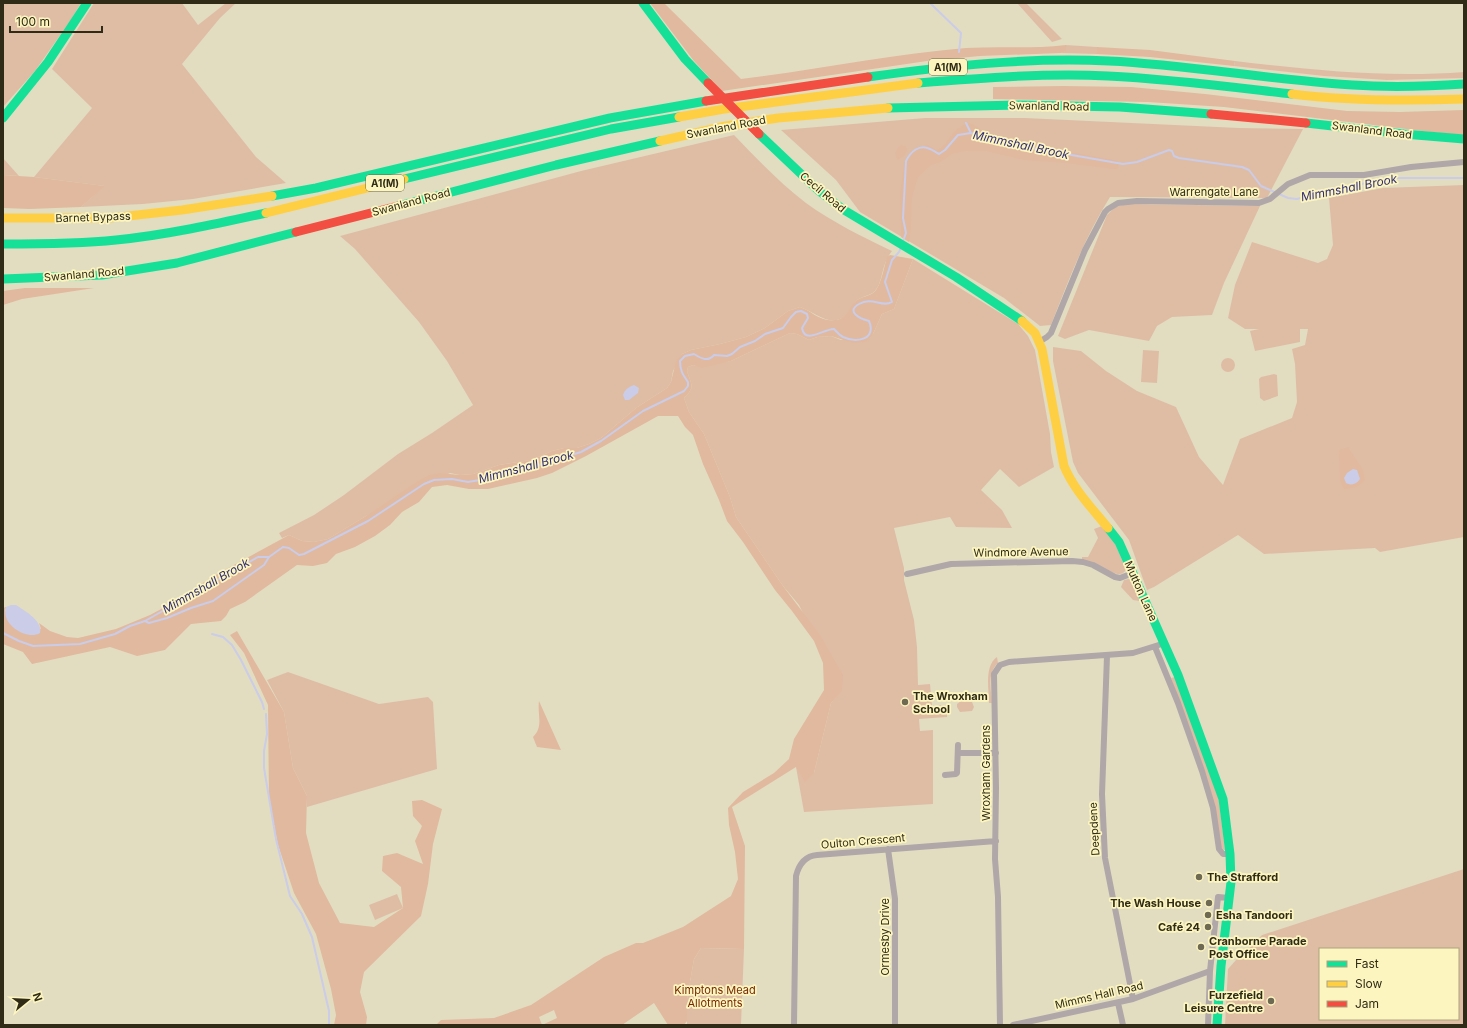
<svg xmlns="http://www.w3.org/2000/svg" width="1467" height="1028" font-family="Inter,sans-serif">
<rect width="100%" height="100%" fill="#e2ddc0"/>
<!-- green -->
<path fill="#dfbda4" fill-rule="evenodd" d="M3,3H81L70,21L35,71L3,107Z
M94,3H182L198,25L226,3H236L220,18L182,64L256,157L286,183L193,199L143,204L81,207L104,186L34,177L92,108L52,69Z
M1017,3H1026L1062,39L1052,42Z
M1066,45L1097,47V54L1061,53L1065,51Z
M1235,61C1311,70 1387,78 1464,72V78L1387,80L1324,76L1234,66Z
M925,118H1025L1239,128L1303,129L1267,198L1110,197C1084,239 1069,279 1051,325L1040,326L1004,298L860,212L836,180L781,130Z
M734,135C757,159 780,183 806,203C832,222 863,237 892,251C890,254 888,256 887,259C882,268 882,283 875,291C870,296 862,296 856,301C852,305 850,313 846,316C829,328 815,312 800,307L788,311L765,328L746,337L720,344L691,350L682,354L673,371L671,382L667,388L636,408L601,438L589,444L577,448H564L552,451L531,460L499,465L473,474L460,475L450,473L366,516L328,539L314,542L302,541L289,535L282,538L279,533L314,515L344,495L398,454L432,433L473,405L447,361L419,322L355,249L340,236L581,171Z
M3,158L19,176L3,175Z
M1464,185V537L1380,552L1375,548L1264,554L1238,535L1154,587L1147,590L1129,540L1078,473L1073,462L1053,361V347L1081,351L1106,371L1137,391L1176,407L1199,457L1223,485L1240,439L1292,418L1297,402L1295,364L1292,349L1305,345L1308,329H1300V342L1255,351L1250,331L1259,329H1245L1228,318L1235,285L1252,242L1318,263L1327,259L1333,245L1329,198L1383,188Z
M1127,204L1260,206L1224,283L1212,315L1172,317L1157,326L1149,341L1089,330L1065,339L1058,336L1107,215L1115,207Z
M913,259L1018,324L1028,336L1035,350L1050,434L1051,452L1054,467L1019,487L1000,469L981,490L1002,510L1012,528L956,527L950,517L894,528L904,568V580L914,620L917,647L918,685L930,684L932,706L947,705V717L919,719L920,731L933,730V804L804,812L796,767L814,773L831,703L841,691L799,605L783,586L736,517L730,497L704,434L689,412L684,398C696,386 691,385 687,371L688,367L693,365L697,366L731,361L790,333L797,334L809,340L817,337L831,336L841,340L873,334L882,314L894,309Z
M1143,350L1159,351L1157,383L1141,382Z
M1221 365a7 7 0 1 1 14 0a7 7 0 1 1-14 0Z
M1274,374L1277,375L1278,396L1264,401L1260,398L1259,379L1261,377Z
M1102,526L1113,539L1126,569C1124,574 1121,574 1117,574L1082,560V557H1088L1098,538L1094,529Z
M1129,579L1133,583L1140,600L1139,601L1133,600L1121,587L1124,580Z
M997,657L998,663C987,673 991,689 992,703H989C989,689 984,666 997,657Z
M288,672L379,704L428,697L433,702L437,769L307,807V796L293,768L284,712L267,680Z
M1175,677L1218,793L1225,850H1224L1221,847C1215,788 1191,734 1171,678Z
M962,700L972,702L974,707L972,711L960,712L957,707V704Z
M1464,869V1025H1225L1228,969L1236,960L1240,958L1262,935ZM1320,949H1458V1019H1320Z
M397,894L403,908L375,920L369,905Z
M701,948L744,949L741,1025H687V999L694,959Z"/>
<!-- forest -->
<path fill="#e1b99f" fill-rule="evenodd" d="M650,3H664L741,79C816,70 891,54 966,48C999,46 1033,49 1066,45V51L1061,53L980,56L927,61L722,91L694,61Z
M1097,47L1150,50L1235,61L1234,66L1150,57L1097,54Z
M1063,86L1131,87L1205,94L1347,111L1400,112L1464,110V136L1224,107L1148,102L993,99V87Z
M970,123C979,126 985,135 994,137C1033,148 1074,152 1115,160L1119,163L1118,169H1114L1066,163L1024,160L985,151H964L952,154L941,162L931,165L918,177L912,197L911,229L909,242L901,237L900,192L905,160L910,153L918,147L928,145L937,150C951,143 949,128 970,123Z
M901,145L906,146L907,150L904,156L898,160C893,155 896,149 901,145Z
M3,175L34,177L105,186L81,207L30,209L3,208Z
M890,255L913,259L894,309L882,314L873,334L866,342L853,343L831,336L817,337L809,340L797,334L790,333L731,361L702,368L693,365L688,367L687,371C691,385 696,386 684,398L689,412L704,434L730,497L736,517L783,586L820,635L843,675L842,691L831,703L814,773L805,782L796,767L732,807L745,846L744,949L701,948L694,959L687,999V1021L684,1025H668L654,1003L622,1025H436L441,1020L494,1018L531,1005L604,957L636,943H643L683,927L731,896L738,879L735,852L729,825L728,808L743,792L774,773L789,759L794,739L824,690L823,663L814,641L792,611L775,590L743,542L727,521L719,500L703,464L693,435L685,427L678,416H658L586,456L552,473L537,478L488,489H469L447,485L432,487L419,502L402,512L390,525L375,536L355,547L336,554L327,563L313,566L297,565L245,602L230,609L226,616L221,621L191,624L165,650L137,656L110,647L32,664L23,652L3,644V608L6,607L5,611L41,629L39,623L50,631L67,637L78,638L116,629L150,615L191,593L201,584L221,572L289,535L302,541L314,542L328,539L366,516L418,481L429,475L439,473L460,475L473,474L499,465L531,460L552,451L564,448H577L589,444L601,438L636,408L667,388L671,382L676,361L682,354L691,350L720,344L746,337L765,328L788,311L800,307C811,311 818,319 828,320C850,322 846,308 857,300C863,296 872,296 876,290C882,281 884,267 887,257ZM554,1010L557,1018L542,1025L539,1017Z
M25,288H94L22,299L3,305V291Z
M1348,447L1363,470L1365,480C1359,487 1353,489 1343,489L1340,480L1339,450Z
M237,631L284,712L293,768L307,796L306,833L319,883L340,923L374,927L403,908L401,887L382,871L383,856L397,853L423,864L415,841L422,826L413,816L412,801L422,800L442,809L433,844L428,884L421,916L364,972L360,992L367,1017L366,1025H334L336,1015L331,989L316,934L294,893L278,845L269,799L268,705L244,653L230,635Z
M539,701L561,750L537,747L533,737C544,727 537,714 539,701Z"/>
<!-- water -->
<path fill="#cacce8" d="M634,385L639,388L638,393L629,400H625L623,395C625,389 629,387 634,385Z
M1353,469L1357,470L1360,479C1357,484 1351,486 1346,483L1344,478L1347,473Z
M11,605H16C25,611 43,621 40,633C28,641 0,625 6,607Z"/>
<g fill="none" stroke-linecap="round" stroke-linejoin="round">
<!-- stream -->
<path stroke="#cacce8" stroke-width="2" d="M930,3L961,33L959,52
M966,123L971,133
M903,241L906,233L903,218L906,161C910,153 919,143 930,149C933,150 935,152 939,154L945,150L958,135L971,133L983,138L1026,147L1123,164L1137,162L1169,150L1172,151L1174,156L1179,158L1242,167L1249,170L1261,186L1288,198L1297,199L1328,190L1394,178H1464
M145,621L149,623L167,618L191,608L213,601L264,565L269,557
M3,633L19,641L33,646L80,644L115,634L130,626L145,621L258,557H269L283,547L289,548L299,555L304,554L368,521L424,484L434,480L452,479L468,482L503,476L581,452L601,441L643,411L684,391L688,386V382C683,375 680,371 680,361L685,356L694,354C702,359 708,362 714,355L727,356L732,354L740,347L755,341L765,334L783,328L791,317L796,312L801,311L807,314L808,318L802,328C805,345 823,329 834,329C837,332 839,335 843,337C856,343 877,340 869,321C861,319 845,312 859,304C872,296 882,308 892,302L885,282L892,260L899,252L901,247
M212,634L223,637L232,645L241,660L262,702L264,709
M266,714L267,734L264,751V768L276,839L290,896L302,914L312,937L329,1011V1025"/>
<!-- street -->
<path stroke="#b0a7a8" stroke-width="6" d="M1039,342L1047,337L1051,333L1085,250L1105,212L1108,209L1118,203L1137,201L1259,203L1270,199L1288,184L1310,175H1364L1411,167L1464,162
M907,574L951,564L1072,561L1083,562L1093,565L1115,577L1120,578L1133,573
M1155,647L1178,703L1202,771L1213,808L1219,849L1223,854H1230
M1107,656L1102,794L1105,858L1133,999
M958,753H996
M945,775L956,774L957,773L958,745
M888,849L895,899V1025
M1118,1003L1123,1025
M794,1025L796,876C799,864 805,856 817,855L996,841
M1000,1025L998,897L995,859L996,788L994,674L1000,665L1009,662L1133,653L1165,643
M1013,1025L1133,999L1210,971
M1208,1025L1210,971L1218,897L1229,898"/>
<!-- fast -->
<path stroke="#16e098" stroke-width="9" d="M643,3L685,59L708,83
M868,77C948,66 1028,57 1109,61C1197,65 1285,83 1373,86C1404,87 1434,86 1464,84
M918,83C981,78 1045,73 1108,76C1170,79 1231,87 1292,94
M888,108L1020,105L1120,107L1211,114
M3,118L48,62L87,3
M1306,123L1404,134L1464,139
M759,134L819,191L844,210L956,277L1022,321
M404,179L611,129L679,117
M272,196L316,188L610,118L706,101
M398,206L556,165L660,141
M3,244C41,244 78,244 116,240C166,235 216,224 266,213
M3,279L102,275L177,263L296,232
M1108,528L1119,542L1178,675L1223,799L1230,854L1231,882L1221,966L1217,1025"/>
<!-- slow -->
<path stroke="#ffcf43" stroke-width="9" d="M1292,94C1349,101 1407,101 1464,99
M679,117L724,109L918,83
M660,141L726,126L778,118L888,108
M266,213L404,179
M3,218H110L182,210L272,196
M1022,321L1035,333L1042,349L1064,466C1074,490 1092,508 1108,528"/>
<!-- jam -->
<path stroke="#f24e42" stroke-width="9" d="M706,101L868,77
M1211,114L1306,123
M296,232L398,206"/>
<!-- jam-bridge -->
<path stroke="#f24e42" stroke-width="9" d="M708,83L759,134"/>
</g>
<!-- markers -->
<g fill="#6e6952" stroke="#fdf5bf" stroke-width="1.5">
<circle cx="905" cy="702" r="4"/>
<circle cx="1199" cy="877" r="4"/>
<circle cx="1209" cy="903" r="4"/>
<circle cx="1208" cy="915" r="4"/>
<circle cx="1208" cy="927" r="4"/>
<circle cx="1201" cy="947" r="4"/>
<circle cx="1271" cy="1001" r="4"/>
</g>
<g text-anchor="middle" stroke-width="3.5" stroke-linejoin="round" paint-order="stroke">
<!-- shield labels -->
<g fill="#fdf5bf" stroke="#6d6849" stroke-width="1">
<rect x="929" y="59" width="38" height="16" rx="3"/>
<rect x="366" y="175" width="38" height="16" rx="3"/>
</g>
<g font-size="10" font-weight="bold" fill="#2f2b16">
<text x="948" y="71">A1(M)</text>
<text x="385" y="187">A1(M)</text>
</g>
<!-- street labels -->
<g font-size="11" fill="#2f2b16" stroke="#fdf5bf">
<text transform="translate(1049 106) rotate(1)" y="4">Swanland Road</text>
<text transform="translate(726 127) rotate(-11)" y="4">Swanland Road</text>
<text transform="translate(1372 130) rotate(7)" y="4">Swanland Road</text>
<text transform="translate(823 192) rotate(40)" y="4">Cecil Road</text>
<text x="1214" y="196">Warrengate Lane</text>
<text transform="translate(411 202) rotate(-15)" y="4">Swanland Road</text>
<text transform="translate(93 217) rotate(-2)" y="4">Barnet Bypass</text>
<text transform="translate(84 274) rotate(-5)" y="4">Swanland Road</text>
<text transform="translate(1021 552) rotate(-1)" y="4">Windmore Avenue</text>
<text transform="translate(1141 591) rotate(66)" y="4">Mutton Lane</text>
<text transform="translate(986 773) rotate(-90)" y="4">Wroxham Gardens</text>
<text transform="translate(1094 829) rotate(-93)" y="4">Deepdene</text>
<text transform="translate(863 841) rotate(-5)" y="4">Oulton Crescent</text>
<text transform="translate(885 937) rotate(-90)" y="4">Ormesby Drive</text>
<text transform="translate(1099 995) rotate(-13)" y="4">Mimms Hall Road</text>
</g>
<!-- poi labels -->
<g font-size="11" font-weight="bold" fill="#2f2b16" stroke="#fdf5bf" text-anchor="start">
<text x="913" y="700">The Wroxham<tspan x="913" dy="13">School</tspan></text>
<text x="1207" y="881">The Strafford</text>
<text x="1201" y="907" text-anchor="end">The Wash House</text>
<text x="1216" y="919">Esha Tandoori</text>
<text x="1200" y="931" text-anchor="end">Café 24</text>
<text x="1209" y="945">Cranborne Parade<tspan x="1209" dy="13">Post Office</tspan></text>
<text x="1263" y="999" text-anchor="end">Furzefield<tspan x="1263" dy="13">Leisure Centre</tspan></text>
</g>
<!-- park labels -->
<g font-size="11" fill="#782803" stroke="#fdf5bf">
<text x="715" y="994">Kimptons Mead<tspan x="715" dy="13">Allotments</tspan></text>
</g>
<!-- water labels -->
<g font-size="12" font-style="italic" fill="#302d76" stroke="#fdf5bf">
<text transform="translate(1021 145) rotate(12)" y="4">Mimmshall Brook</text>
<text transform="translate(1349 188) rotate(-11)" y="4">Mimmshall Brook</text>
<text transform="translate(526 467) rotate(-15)" y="4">Mimmshall Brook</text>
<text transform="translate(206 586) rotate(-30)" y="4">Mimmshall Brook</text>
</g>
</g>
<!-- border -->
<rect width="1467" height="1028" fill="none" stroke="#2f2b16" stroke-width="8"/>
<!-- legend -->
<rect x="1319" y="948" width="140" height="72" fill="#fdf5bf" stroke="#aba47b"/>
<rect x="1327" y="961" width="20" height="6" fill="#16e098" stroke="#aba47b"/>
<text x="1355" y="968" font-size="12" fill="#2f2b16">Fast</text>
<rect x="1327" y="981" width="20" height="6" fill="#ffcf43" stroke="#aba47b"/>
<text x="1355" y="988" font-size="12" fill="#2f2b16">Slow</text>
<rect x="1327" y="1001" width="20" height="6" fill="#f24e42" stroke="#aba47b"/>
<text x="1355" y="1008" font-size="12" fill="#2f2b16">Jam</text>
<!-- north arrow -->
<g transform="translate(28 1000) rotate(72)" stroke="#fdf5bf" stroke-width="3" paint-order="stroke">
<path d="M0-3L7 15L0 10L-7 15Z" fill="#2f2b16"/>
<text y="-6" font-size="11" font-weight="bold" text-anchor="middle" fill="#2f2b16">N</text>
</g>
<!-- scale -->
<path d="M10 26v6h92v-6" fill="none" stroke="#2f2b16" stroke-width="2"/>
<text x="16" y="26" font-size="12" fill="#2f2b16" stroke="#fdf5bf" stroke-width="3" paint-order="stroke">100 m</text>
</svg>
